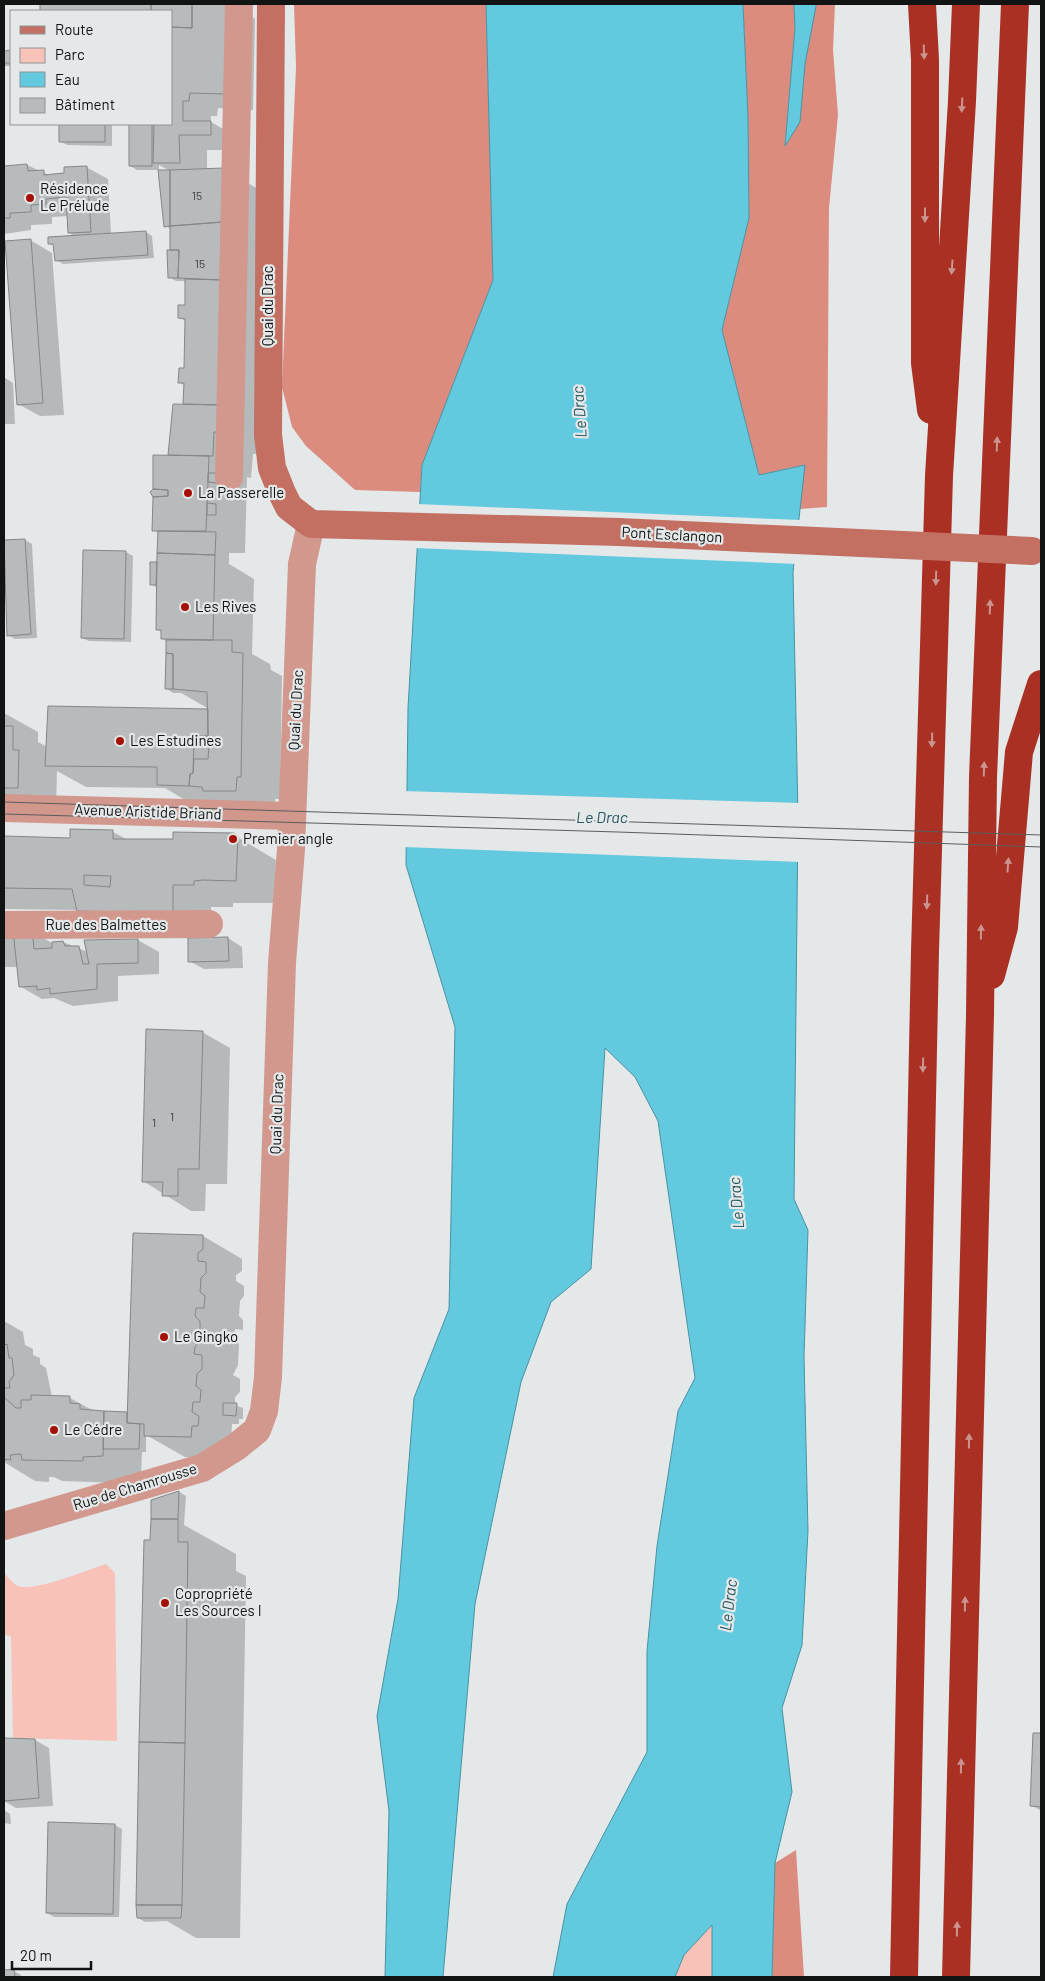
<svg xmlns="http://www.w3.org/2000/svg" width="1045" height="1981" font-family="Barlow,sans-serif">
<rect width="100%" height="100%" fill="#e4e8e9"/>
<!-- green -->
<path fill="#f9c2b8" d="M106,1564L115,1573L117,1741L13,1738L11,1636L4,1635V1573C8,1577 13,1584 18,1586C35,1592 87,1570 106,1564Z
M712,1924V1977H675L684,1955Z"/>
<!-- forest -->
<path fill="#db8c7f" d="M294,4H486L493,280L422,465L420,492L355,490L306,446L292,427L282,387L296,67Z
M743,4H794L795,28L785,145L816,4H835L833,50L838,115L829,208L827,507L800,509L804,465L759,475L722,330L749,218L748,118Z
M796,1850L804,1977H772L775,1863Z"/>
<!-- water -->
<path fill="#62c9de" stroke="#4a92a1" d="M486,4H743L748,118L749,218L722,330L759,475L805,465L793,572L798,815L794,1199L808,1230L804,1357L808,1531L802,1645L782,1708L792,1792L775,1863L772,1977H712V1925L684,1955L675,1977H553L567,1904L647,1752V1651L657,1546L678,1411L695,1378L658,1121L635,1077L605,1048L591,1269L551,1302L521,1382L475,1604L443,1977H385L389,1811L377,1716L398,1599L414,1398L449,1309L455,1027L406,865L408,708L422,465L493,280Z
M794,4H816V6L805,64L800,122L785,146L795,28Z"/>
<!-- pier -->
<path fill="#e4e8e9" d="M417,504L801,520L797,564L415,548Z
M403,791L800,803V862L403,847Z"/>
<!-- shadow -->
<path fill="#0003" d="M41,4H228L255,19L253,110L218,108L217,116H211V122L239,138V150H207V170L224,169L263,192L257,454H253L251,478L247,477L245,553H229V564L254,579L252,654L270,664L271,670L282,676L280,799H275L274,813L197,807L165,788L86,787L57,771L56,809L4,808V713L38,732V742L47,747L209,711V709L181,693H173L167,689V641L162,638V632L157,629L158,588L151,584L152,564H158L159,533L154,530L170,457L174,406H188L185,404V386L179,382L185,369L186,321L180,318L186,307V281H176L169,277L171,229L165,226L170,171L159,165V170H137L130,166V124H171V11H41Z
M4,52H11V66H4Z
M60,124H109L112,125V146L67,145L60,141Z
M27,165L51,176L65,175L86,167L108,179L111,234L146,232L152,236L154,258L63,264L56,260L55,246L49,243L76,237L69,233V216L52,217V224L31,225V230L4,234V167Z
M30,240L52,253L64,415L40,416L18,404Z
M4,377L13,383L15,424H4Z
M25,540L32,544L37,638L15,639L8,635L4,541Z
M126,552L133,556L131,642L89,641L82,638Z
M113,832L128,840L175,841L234,835L276,860L274,903H233V907H211V935L78,910L4,909V838L71,839Z
M4,931H31L52,943L63,942L88,952L138,940L159,952V974L118,976V1001L73,1006L54,998L42,999L21,987L18,967H4Z
M228,938L242,947L243,968L204,969L189,961Z
M202,1032L230,1048L227,1184H206L205,1211H191L143,1181Z
M134,1234L203,1236L242,1259V1271L236,1275V1281L244,1286V1296L240,1301L239,1316L243,1320V1330L235,1329L234,1340L239,1344L238,1365L233,1375L240,1379V1392L235,1397V1405L243,1408V1419H239V1424H232L230,1459L185,1457L146,1435V1452H142L141,1477L121,1483L62,1481L54,1477H49V1482L35,1481L4,1462V1321L23,1332L25,1345L33,1349V1355L40,1358V1364L46,1368L52,1397L70,1398L94,1411L128,1414Z
M179,1492L186,1496L184,1525L236,1554V1571L246,1576L240,1938H196L167,1921L145,1922L138,1918L152,1501Z
M1034,1734H1041V1811L1032,1805Z
M4,1739L35,1740L49,1748L53,1806L16,1808L4,1801Z
M4,1810L10,1814L11,1824L4,1823Z
M50,1823L115,1825L122,1829L119,1917H54L47,1913Z
M4,1971H14L21,1975V1977H4Z"/>
<!-- building -->
<path fill="#b7bbbc" stroke="#848788" fill-rule="evenodd" d="M40,4H151V11H40Z
M151,4H192V28L171,27V11H151Z
M192,4H228L226,94L190,93L189,101H183V121H211V135H179L180,163H153L154,124H171V27L192,28Z
M11,50V63H4V51Z
M59,124H105V142H59Z
M129,124H152V166H129Z
M27,164L28,171L44,170V175L64,173V167L87,166L91,232L68,233L66,197L46,199V204L31,205V212L10,213V218H4V166Z
M224,168L223,222L170,226V170Z
M158,170H170V226L164,227Z
M223,222L222,280L178,278L179,250H170V226Z
M146,231L148,255L55,261L53,244H48V237Z
M31,239L43,403L17,405L5,241Z
M167,250H179L178,278H168Z
M185,279L222,280L219,405L183,404L184,383H178L179,368H184L185,319L178,318V305H185Z
M173,404L219,405L218,432H214L213,456L168,455Z
M153,455L209,456L206,531H152L153,497L168,496V490L153,489Z
M208,473H217V483L208,482Z
M153,489L168,490V496L153,497L150,492Z
M207,503L216,504V515H207Z
M158,531L216,532L215,555L157,553Z
M25,539L31,634L7,636L4,540Z
M83,550L126,551L124,639L81,638Z
M157,553L215,555L213,640L161,639V630H156Z
M150,562H157L156,585H150Z
M166,640H232V652L243,653L241,777H237L236,791H203L202,787L189,786L190,774L193,773L194,759H208L209,746H194V736H208L207,692L173,689V654L166,653Z
M166,653L173,654V689H165Z
M48,706L208,709V736H194L193,773L190,774L189,786L157,785V767L45,766Z
M4,726H13V750H19L18,788H4Z
M70,829L113,830V839H173V832L234,833L238,836L236,881L203,880L194,881V885H173V913L77,911L72,889L4,888V836L70,838ZM84,875L111,876L110,887L84,885Z
M13,930H32L34,949L52,948V942L63,941L65,946H79L83,964H89L84,940L138,939V963L97,964V989L50,994V988L37,990V986L19,987Z
M228,937L229,961L188,962V938Z
M146,1029L203,1031L199,1169H178V1196H162L163,1182H142Z
M133,1233L203,1235V1249L198,1253V1261L206,1262V1273L201,1278L200,1292L205,1296L204,1308H196L195,1316L200,1321V1331L199,1342L195,1347L194,1354L202,1355V1369L197,1374L196,1386L201,1390L200,1402H193L192,1412L199,1416L198,1426H192L191,1437L144,1436V1424L127,1423Z
M7,1344L9,1358H12L14,1375L9,1382L10,1388H4V1345Z
M31,1395L70,1396V1403L80,1404V1409L104,1411L103,1456L83,1457V1461L22,1460L21,1454L10,1455L11,1460L4,1459V1397L16,1408H21V1400H31Z
M223,1403H237L236,1416L223,1415Z
M104,1411L127,1412V1423L140,1424L139,1449H103Z
M179,1491L178,1519H151V1500Z
M151,1519H178V1542H188L185,1743L139,1742L144,1540H150Z
M1033,1733H1041V1807L1030,1806Z
M4,1738L35,1739L39,1798L4,1801Z
M139,1742L185,1743L182,1905H136Z
M48,1822L115,1824L113,1914L46,1913Z
M136,1905H182L181,1918H137Z
M14,1969L15,1977H4V1970Z"/>
<g fill="none" stroke-linecap="round" stroke-linejoin="round">
<!-- street -->
<path stroke="#d2988e" stroke-width="28" d="M229,477L239,4
M4,808L292,816
M4,925L209,924
M4,1526L202,1468L236,1447L257,1430L264,1411L268,1377L282,963L291,849L302,564L311,524"/>
<!-- secondary -->
<path stroke="#c36f62" stroke-width="28" d="M271,4L268,435L272,468L282,493L289,507L311,524L619,532"/>
<!-- highway -->
<path stroke="#aa3024" stroke-width="28" d="M922,4L925,60V363L931,410
M991,975L1004,927L1019,752L1041,684
M904,1977L925,951L939,476L962,101L966,4
M956,1977L980,1015L983,777L1015,4"/>
<!-- tram -->
<path stroke="#5b5d5d" stroke-width="1" d="M4,802L1041,835
M4,814L618,832L1041,847"/>
<!-- secondary-bridge -->
<path stroke="#c36f62" stroke-width="28" d="M619,532L1032,551"/>
</g>
<!-- one-way arrows -->
<defs><path id="oneway-solid" d="M-6-.8H1V-3.2L6.5 0L1 3.2V.8H-6Z" transform="scale(1.25)"/></defs>
<g fill="#ca9590">
<use href="#oneway-solid" transform="translate(924 52) rotate(88)"/>
<use href="#oneway-solid" transform="translate(962 105) rotate(93)"/>
<use href="#oneway-solid" transform="translate(925 215) rotate(90)"/>
<use href="#oneway-solid" transform="translate(952 267) rotate(94)"/>
<use href="#oneway-solid" transform="translate(997 444) rotate(-88)"/>
<use href="#oneway-solid" transform="translate(936 578) rotate(92)"/>
<use href="#oneway-solid" transform="translate(990 607) rotate(-88)"/>
<use href="#oneway-solid" transform="translate(932 740) rotate(92)"/>
<use href="#oneway-solid" transform="translate(984 769) rotate(-88)"/>
<use href="#oneway-solid" transform="translate(1008 865) rotate(-86)"/>
<use href="#oneway-solid" transform="translate(927 902) rotate(92)"/>
<use href="#oneway-solid" transform="translate(981 932) rotate(-89)"/>
<use href="#oneway-solid" transform="translate(923 1065) rotate(91)"/>
<use href="#oneway-solid" transform="translate(969 1441) rotate(-89)"/>
<use href="#oneway-solid" transform="translate(965 1604) rotate(-89)"/>
<use href="#oneway-solid" transform="translate(961 1766) rotate(-89)"/>
<use href="#oneway-solid" transform="translate(957 1929) rotate(-89)"/>
</g>
<!-- markers -->
<g fill="#a51106" stroke="#e4e8e9" stroke-width="2">
<circle cx="30" cy="198" r="5"/>
<circle cx="188" cy="493" r="5"/>
<circle cx="185" cy="607" r="5"/>
<circle cx="120" cy="741" r="5"/>
<circle cx="233" cy="839" r="5"/>
<circle cx="164" cy="1337" r="5"/>
<circle cx="54" cy="1430" r="5"/>
<circle cx="165" cy="1603" r="5"/>
</g>
<g text-anchor="middle" stroke-width="4.5" stroke-linejoin="round" paint-order="stroke">
<!-- number labels -->
<g font-size="12" fill="#3b3d3d">
<text x="197" y="200">15</text>
<text x="200" y="268">15</text>
<text x="172" y="1121">1</text>
<text x="154" y="1127">1</text>
</g>
<!-- poi labels -->
<g font-size="15" fill="#121313" stroke="#e4e8e9" text-anchor="start">
<text x="40" y="194">Résidence<tspan x="40" dy="17">Le Prélude</tspan></text>
<text x="198" y="498">La Passerelle</text>
<text x="195" y="612">Les Rives</text>
<text x="130" y="746">Les Estudines</text>
<text x="243" y="844">Premier angle</text>
<text x="174" y="1342">Le Gingko</text>
<text x="64" y="1435">Le Cédre</text>
<text x="175" y="1599">Copropriété<tspan x="175" dy="17">Les Sources I</tspan></text>
</g>
<!-- street labels -->
<g font-size="15" fill="#121313" stroke="#e4e8e9">
<text transform="translate(268 306) rotate(-90)" y="5">Quai du Drac</text>
<text transform="translate(672 535) rotate(3)" y="5">Pont Esclangon</text>
<text transform="translate(296 710) rotate(-87)" y="5">Quai du Drac</text>
<text transform="translate(148 812) rotate(2)" y="5">Avenue Aristide Briand</text>
<text x="106" y="930">Rue des Balmettes</text>
<text transform="translate(277 1114) rotate(-88)" y="5">Quai du Drac</text>
<text transform="translate(135 1487) rotate(-17)" y="5">Rue de Chamrousse</text>
</g>
<!-- water labels -->
<g font-size="16" font-style="italic" fill="#295760" stroke="#e4e8e9">
<text transform="translate(579 412) rotate(-94)" y="6">Le Drac</text>
<text x="602" y="823">Le Drac</text>
<text transform="translate(736 1203) rotate(-95)" y="6">Le Drac</text>
<text transform="translate(728 1605) rotate(-83)" y="6">Le Drac</text>
</g>
</g>
<!-- border -->
<rect width="1045" height="1981" fill="none" stroke="#121313" stroke-width="10"/>
<!-- legend -->
<rect x="10" y="10" width="162" height="115" fill="#e4e8e9" stroke="#909393"/>
<rect x="20" y="26" width="25" height="8" fill="#c36f62" stroke="#909393"/>
<text x="55" y="35" font-size="15" fill="#121313">Route</text>
<rect x="20" y="48" width="25" height="15" fill="#f9c2b8" stroke="#909393"/>
<text x="55" y="60" font-size="15" fill="#121313">Parc</text>
<rect x="20" y="72" width="25" height="15" fill="#62c9de" stroke="#909393"/>
<text x="55" y="85" font-size="15" fill="#121313">Eau</text>
<rect x="20" y="98" width="25" height="15" fill="#b7bbbc" stroke="#909393"/>
<text x="55" y="110" font-size="15" fill="#121313">Bâtiment</text>
<!-- scale -->
<path d="M12 1961v8h79v-8" fill="none" stroke="#121313" stroke-width="2.5"/>
<text x="20" y="1961" font-size="15" fill="#121313" stroke="#e4e8e9" stroke-width="4" paint-order="stroke">20 m</text>
</svg>
